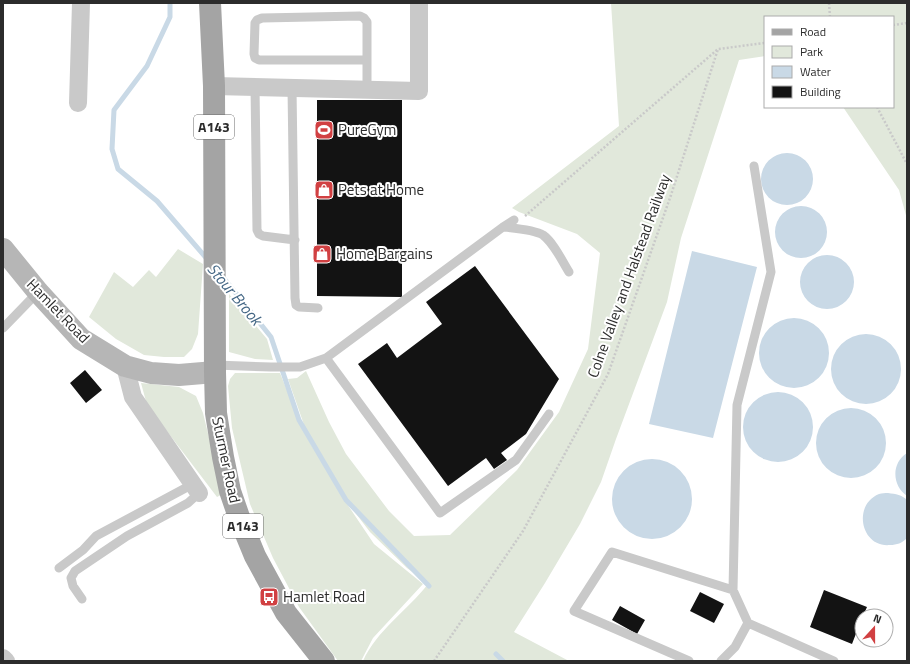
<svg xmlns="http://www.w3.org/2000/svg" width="910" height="664" font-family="'Titillium Web',sans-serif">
<rect width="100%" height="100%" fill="#fff"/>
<!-- green -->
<path fill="#e1e8db" d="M611,3H907V219L899,190L843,107H893V17H765V56L739,60L681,238L667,302L616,439L601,482L580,524L545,583L514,632L569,661H363C377,630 407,611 428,584L407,568L370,532L337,489L374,544L423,584L373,638L361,661H338L299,607L273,558L250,504L232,428L228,386L230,379L235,373H280L302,428L314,450L309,439L288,379L297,378L306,371L329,422L346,454L389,511L414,536L450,535L517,470L559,412L588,349L600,253L577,234L519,212L512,208L619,126Z
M178,249L203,264L198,334L192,349L184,357H164L144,355L116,339L89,317L114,272L133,287L149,270L156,277Z
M229,294L267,339L273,360L255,359L229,352Z
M141,383L179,387L196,396L203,413L223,494L217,497L147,405Z"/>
<!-- water -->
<path fill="#c9d9e6" d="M761 179a26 26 0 1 1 52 0a26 26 0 1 1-52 0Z
M775 232a26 26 0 1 1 52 0a26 26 0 1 1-52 0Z
M692,251L757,267L713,438L649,424Z
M800 282a27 27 0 1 1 54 0a27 27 0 1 1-54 0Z
M759 353a35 35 0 1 1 70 0a35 35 0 1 1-70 0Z
M831 369a35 35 0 1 1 70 0a35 35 0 1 1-70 0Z
M743 427a35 35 0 1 1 70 0a35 35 0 1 1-70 0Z
M816 443a35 35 0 1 1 70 0a35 35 0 1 1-70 0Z
M907,453V496C892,486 891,463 907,453Z
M612 499a40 40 0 1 1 80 0a40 40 0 1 1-80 0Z
M888,493C896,494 902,495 907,500V538C902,543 897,545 890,545C861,548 852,505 879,494C882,493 885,493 888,493Z"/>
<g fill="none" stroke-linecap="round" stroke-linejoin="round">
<!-- stream -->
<path stroke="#c9d9e6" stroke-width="5" d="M170,3V17L147,66L114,110L112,149L118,169L157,201L208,260
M222,276L271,337L299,420L346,500L429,586
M496,654L503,661"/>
</g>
<!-- building -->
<path fill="#131313" d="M317,100H402V297L317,296Z
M475,266L559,379L526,434L501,453L507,460L494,469L486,458L448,486L358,364L387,343L397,358L442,324L426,302Z
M85,370L102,390L86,403L70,383Z
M824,590L867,607L863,616H862V618L852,644L810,627Z
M700,592L724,604L714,623L690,611Z
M620,606L645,620L637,634L612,620Z"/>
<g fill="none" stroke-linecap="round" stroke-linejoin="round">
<!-- path -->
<path stroke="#c9c9c9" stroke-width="2.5" stroke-dasharray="2 2" stroke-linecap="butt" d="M829,3L830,17
M893,25L907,23
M877,107L907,164
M525,216L718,49L765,43
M434,661L523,531L608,374L671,195L718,49"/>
<!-- lane -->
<path stroke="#c9c9c9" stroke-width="9" d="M255,87L257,230L259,234L263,236L295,240
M292,88L295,298L296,305L299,307L318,308
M367,90V22L364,18L360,16L262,18L257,20L255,23L254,54L255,58L259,60H367
M754,166L771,272L737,405L733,590L748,623L834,661
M503,227C513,228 535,230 543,235C554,243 562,261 569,272
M3,328L38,292
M326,358L440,513L516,460L549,414
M215,365L271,367H300L326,358L503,227L514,220
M59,568L83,550L96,536L193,484
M82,599L73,586L71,578L75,571L127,536L188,503L199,493
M689,661L574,611L612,552L733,590
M721,661L735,647L748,623"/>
<!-- street -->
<path stroke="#c9c9c9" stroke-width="18" d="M214,86L419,91V3
M78,103L81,3
M125,366L133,397L199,493
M3,658L6,661"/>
<!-- secondary -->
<path stroke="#b6b6b6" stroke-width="22" d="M3,249L38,292L81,339L125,366L151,373L179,375L215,372"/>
<!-- primary -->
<path stroke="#a4a4a4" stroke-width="22" d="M210,3L214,86L215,372L216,413L223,457L230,491L239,517L255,556L286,613L324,661"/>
</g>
<!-- icons -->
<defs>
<symbol id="stadium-square" viewBox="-11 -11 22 22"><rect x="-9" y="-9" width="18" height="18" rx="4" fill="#d14042" stroke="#fff"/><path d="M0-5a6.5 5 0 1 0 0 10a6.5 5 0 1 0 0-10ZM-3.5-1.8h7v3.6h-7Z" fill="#fff"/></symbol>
<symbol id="shop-square" viewBox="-11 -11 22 22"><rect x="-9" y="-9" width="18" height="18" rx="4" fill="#d14042" stroke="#fff"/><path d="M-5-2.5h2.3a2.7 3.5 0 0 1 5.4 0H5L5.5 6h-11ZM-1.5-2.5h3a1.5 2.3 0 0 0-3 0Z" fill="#fff"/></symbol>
<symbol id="bus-square" viewBox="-11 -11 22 22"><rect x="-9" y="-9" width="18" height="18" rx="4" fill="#d14042" stroke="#fff"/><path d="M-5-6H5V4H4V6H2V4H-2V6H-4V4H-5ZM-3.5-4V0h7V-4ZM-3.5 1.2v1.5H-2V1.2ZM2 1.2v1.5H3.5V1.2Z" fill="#fff"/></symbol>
</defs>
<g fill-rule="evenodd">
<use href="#stadium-square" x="313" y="119" width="22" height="22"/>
<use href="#shop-square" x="313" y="179" width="22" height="22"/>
<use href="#shop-square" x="311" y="243" width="22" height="22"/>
<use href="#bus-square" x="258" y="586" width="22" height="22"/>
</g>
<g text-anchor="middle" stroke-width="4" stroke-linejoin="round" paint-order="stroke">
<!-- shield labels -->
<g fill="#fff" stroke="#6b6b6b" stroke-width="1">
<rect x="194" y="115" width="40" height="24" rx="3"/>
<rect x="223" y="514" width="40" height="24" rx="3"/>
</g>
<g font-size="14" font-weight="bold" fill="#2c2c2c">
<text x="214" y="132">A143</text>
<text x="243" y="531">A143</text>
</g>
<!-- poi labels -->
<g font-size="15" fill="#2c2c2c" stroke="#fff" text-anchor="start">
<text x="338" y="135">PureGym</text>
<text x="338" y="195">Pets at Home</text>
<text x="336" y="259">Home Bargains</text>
<text x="283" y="602">Hamlet Road</text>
</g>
<!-- street labels -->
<g font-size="15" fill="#2c2c2c" stroke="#fff">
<text transform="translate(629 276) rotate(-70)" y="5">Colne Valley and Halstead Railway</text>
<text transform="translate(58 311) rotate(46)" y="5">Hamlet Road</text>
<text transform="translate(226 460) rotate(78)" y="5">Sturmer Road</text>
</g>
<!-- water labels -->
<g font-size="16" font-style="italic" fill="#446785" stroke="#fff">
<text transform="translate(235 294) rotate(50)" y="6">Stour Brook</text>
</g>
</g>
<!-- border -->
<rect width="910" height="664" fill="none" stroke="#2c2c2c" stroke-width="8"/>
<!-- legend -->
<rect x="764" y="16" width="130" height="92" fill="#ffffff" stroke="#ababab"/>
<rect x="772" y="29" width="20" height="6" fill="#a4a4a4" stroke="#ababab"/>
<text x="800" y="36" font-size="12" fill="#2c2c2c">Road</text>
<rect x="772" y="46" width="20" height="12" fill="#e1e8db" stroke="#ababab"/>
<text x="800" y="56" font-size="12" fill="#2c2c2c">Park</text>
<rect x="772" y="66" width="20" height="12" fill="#c9d9e6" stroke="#ababab"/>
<text x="800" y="76" font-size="12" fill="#2c2c2c">Water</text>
<rect x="772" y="86" width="20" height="12" fill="#131313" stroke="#ababab"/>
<text x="800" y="96" font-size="12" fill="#2c2c2c">Building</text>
<!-- north arrow -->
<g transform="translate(874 628) rotate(21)"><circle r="19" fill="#ffffff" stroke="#ababab"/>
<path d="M0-3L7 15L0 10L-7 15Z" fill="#d14042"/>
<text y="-6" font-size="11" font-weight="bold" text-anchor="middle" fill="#2c2c2c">N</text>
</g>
</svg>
